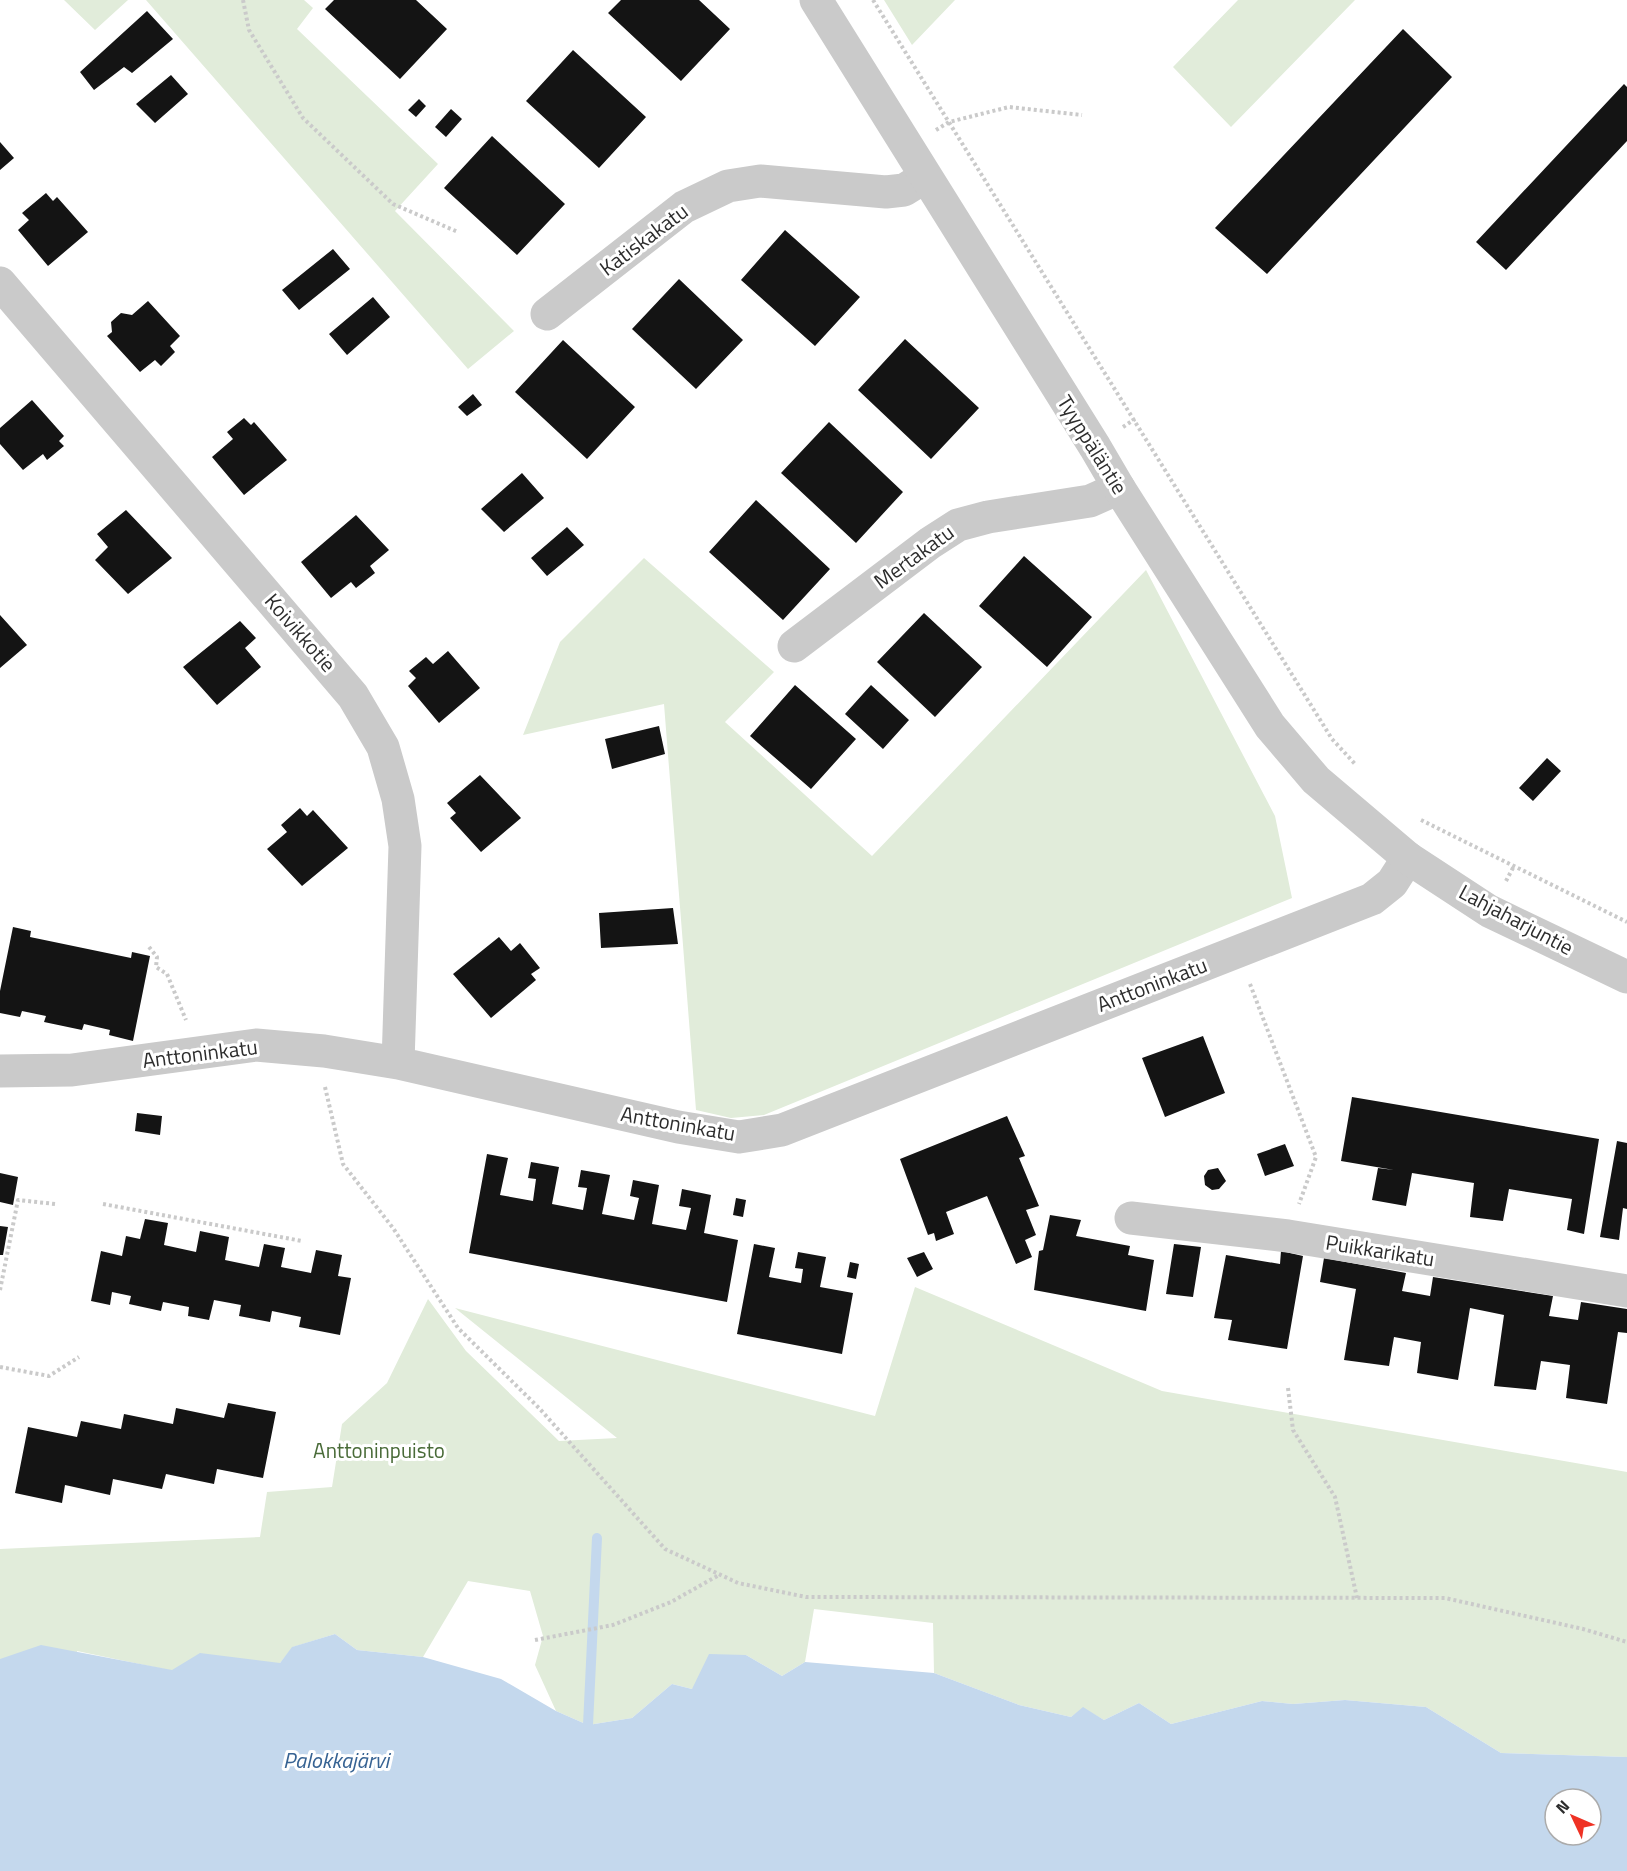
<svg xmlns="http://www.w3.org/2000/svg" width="1627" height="1871" font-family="'Titillium Web',sans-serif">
<rect width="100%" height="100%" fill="#fff"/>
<!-- green -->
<path fill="#e1ecda" d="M64,0H128L95,30Z
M146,0H304L313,8L297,29L438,164L395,211L514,331L468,369Z
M884,0H955L912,45Z
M1238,0H1355L1231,127L1173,67Z
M644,558L774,672L725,722L872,856L1146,570L1275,816L1292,898L764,1115L731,1118L696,1110L664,704L523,735L560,642Z
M915,1287L1162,1391L1627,1472V1757L1501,1753L1426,1707L1345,1700L1293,1704L1262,1701L1171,1724L1139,1703L1104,1720L1083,1708L1071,1717L1019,1705L934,1673L933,1623L814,1609L805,1662L782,1676L746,1655L692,1689L672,1684L632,1718L588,1725L556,1711L535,1665L543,1636L530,1591L468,1581L423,1657L357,1650L335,1634L293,1647L280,1663L173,1671L77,1651L80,1675L0,1682V1549L260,1537L267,1492L332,1487L342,1424L387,1383L428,1299L466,1351L559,1441L617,1438L455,1308L875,1416Z"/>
<!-- water -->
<path fill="#c4d8ed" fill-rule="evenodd" d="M335,1634L357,1650L423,1657L501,1679L556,1711L588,1725L632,1718L672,1684L692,1689L709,1654L746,1655L782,1676L805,1662L934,1673L1019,1705L1071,1717L1083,1707L1104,1720L1139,1703L1171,1724L1262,1701L1293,1704L1345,1700L1426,1707L1501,1753L1627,1757V1871H0V1659L41,1645L172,1670L200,1653L280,1663L292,1647ZM1555,1799H1591V1835H1555Z"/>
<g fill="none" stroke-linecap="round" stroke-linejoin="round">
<!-- stream -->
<path stroke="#c4d8ed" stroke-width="10" d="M588,1725L597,1538"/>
</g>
<!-- building -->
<path fill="#141414" d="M334,0H416L447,29L400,79L325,9Z
M621,0H699L730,29L681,81L608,13Z
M147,11L173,39L132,73L124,67L94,90L80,72Z
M1403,29L1452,77L1267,274L1215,228Z
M573,50L646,117L599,168L526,101Z
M171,75L188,94L155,123L136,104Z
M1624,84L1627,87V141L1506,270L1476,242Z
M419,99L426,106L416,117L408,110Z
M451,109L462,119L446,137L435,127Z
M492,136L565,204L517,255L444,188Z
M0,142L14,158L0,170Z
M46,193L53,201L57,197L88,232L48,266L18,230L29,220L22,213Z
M785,230L860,297L815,346L741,280Z
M333,249L350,269L299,310L282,290Z
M679,279L743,340L696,389L632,329Z
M373,297L390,317L347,355L329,334Z
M148,301L180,336L170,346L175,352L161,366L155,360L140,372L107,336L112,332L111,322L121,313L132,315Z
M905,339L979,408L931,459L858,390Z
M563,340L635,407L587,459L515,392Z
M473,394L482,405L467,416L458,407Z
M32,400L64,436L59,441L64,446L47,460L43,454L23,470L0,444V428Z
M244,418L251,425L254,422L287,460L244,495L212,457L233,439L227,432Z
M829,422L903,492L856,543L781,473Z
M522,473L544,498L504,532L481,509Z
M756,500L830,569L783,620L709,552Z
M126,510L172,558L128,594L95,560L108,547L97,534Z
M356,515L389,550L370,566L375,573L356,588L351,582L331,598L301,562Z
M567,527L584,545L547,576L531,558Z
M1024,556L1092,617L1047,667L979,606Z
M924,613L982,667L935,717L877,662Z
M0,615L27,645L0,668Z
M240,621L256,638L245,648L261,667L217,705L183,667Z
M448,651L480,688L439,723L408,686L416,678L409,671L426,657L433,664Z
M795,685L856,739L811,789L750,736Z
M871,685L909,720L883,749L845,714Z
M659,726L665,754L612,769L605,739Z
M1547,758L1561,771L1533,801L1519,788Z
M480,775L521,818L481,852L450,818L456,813L447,803Z
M300,808L307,816L313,810L348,848L302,886L267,849L287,832L281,825Z
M673,908L678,944L601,948L599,913Z
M13,927L31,931L30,937L131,958L132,952L150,956L133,1041L109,1035L110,1030L84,1024L82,1030L44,1022L46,1016L22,1011L20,1017L0,1013V991Z
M499,937L511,951L520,943L540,968L531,974L536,980L491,1018L453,974Z
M1203,1036L1225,1093L1165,1117L1142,1058Z
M1352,1097L1599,1139L1584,1234L1567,1230L1572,1199L1509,1189L1503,1221L1470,1217L1474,1183L1412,1173L1406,1206L1372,1200L1378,1168L1394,1170L1341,1161Z
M137,1113L162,1116L160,1135L135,1131Z
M1007,1116L1025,1156L1019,1158L1039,1206L1026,1210L1036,1235L1025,1240L1032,1257L1016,1264L987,1196L946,1212L954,1234L936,1241L934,1233L928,1235L900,1159Z
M1617,1141L1627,1143V1209L1623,1208L1619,1240L1600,1237Z
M1285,1144L1294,1166L1265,1176L1257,1154Z
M487,1154L508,1158L500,1195L533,1201L536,1179L528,1178L531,1162L559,1167L552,1204L583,1210L587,1188L578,1187L581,1170L610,1175L602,1214L634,1220L639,1198L630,1196L633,1180L659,1185L652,1224L686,1230L691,1208L679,1206L682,1189L711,1195L704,1233L738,1240L727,1302L469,1253Z
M1218,1168L1226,1181L1219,1189L1212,1190L1205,1185L1204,1176L1208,1170Z
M0,1173L18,1177L13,1205L0,1202Z
M736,1198L746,1200L743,1217L733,1215Z
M1050,1215L1081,1220L1076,1236L1130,1246L1128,1255L1154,1260L1146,1311L1034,1290L1039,1251L1043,1250Z
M145,1219L168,1223L164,1245L196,1252L200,1231L229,1237L225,1260L259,1267L264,1244L285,1248L281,1267L311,1273L316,1250L342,1255L338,1276L351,1278L340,1335L299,1327L301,1317L272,1311L270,1322L239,1316L241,1305L214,1300L209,1320L188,1316L189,1307L163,1302L161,1311L129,1304L131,1296L112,1292L110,1305L91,1301L101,1251L122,1256L126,1236L140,1239Z
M0,1226L8,1227L3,1255H0Z
M754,1244L775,1248L769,1277L801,1283L803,1269L795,1268L798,1252L826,1257L820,1287L853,1293L842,1354L737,1334Z
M1174,1244L1201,1247L1193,1297L1166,1294Z
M1281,1251L1303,1256L1287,1349L1228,1340L1232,1320L1214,1318L1226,1255L1280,1264Z
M924,1252L933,1269L917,1277L907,1258Z
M1324,1258L1406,1273L1402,1291L1430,1296L1433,1277L1553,1296L1549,1316L1578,1320L1581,1302L1627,1309V1333L1618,1332L1607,1404L1566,1398L1570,1365L1541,1361L1536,1390L1494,1386L1504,1315L1470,1308L1458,1380L1417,1373L1421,1342L1394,1337L1389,1366L1344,1360L1356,1289L1320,1282Z
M850,1262L859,1264L856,1279L847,1277Z
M228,1403L276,1412L263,1478L217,1469L214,1484L166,1474L162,1489L113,1479L110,1495L65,1485L62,1503L15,1493L28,1427L77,1437L81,1421L121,1429L124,1414L173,1424L176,1408L224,1418Z"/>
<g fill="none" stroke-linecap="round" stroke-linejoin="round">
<!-- path -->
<path stroke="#cacaca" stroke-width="4" stroke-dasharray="3 3" stroke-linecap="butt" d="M243,0L249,30L303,118L393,204L458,232
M873,0L1332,739L1356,765
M936,130L949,122L1009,107L1082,115
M1123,427L1135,419
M1421,820L1627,922
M1506,881L1514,866
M149,947L157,957L156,967L167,974L186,1020
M1250,984L1316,1157L1299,1204
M325,1087L343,1164L393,1228L458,1328L539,1408L665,1549L738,1583L806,1597L1445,1598L1583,1629L1627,1642
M103,1204L302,1241
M0,1290L18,1200L55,1204
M0,1367L49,1376L79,1357
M1288,1388L1293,1430L1335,1497L1357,1598
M535,1640L613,1625L671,1602L719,1575"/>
<!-- minor -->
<path stroke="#cacaca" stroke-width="33" d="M0,283L353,696L383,747L398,799L405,846L398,1063
M547,314L684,207L728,186L760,181L886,192L904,190L925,177
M794,646L930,543L958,525L988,517L1090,501L1119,488
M0,1071L72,1070L256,1045L324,1051L398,1063L678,1127L739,1137L782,1130L1372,899L1392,883L1408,858
M1131,1218L1288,1236L1627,1291"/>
<!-- tertiary -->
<path stroke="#cacaca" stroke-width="33" d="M816,0L1095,447L1119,488L1270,726L1316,780L1408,858L1489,911L1627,977"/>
</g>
<g text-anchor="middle" stroke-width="6" stroke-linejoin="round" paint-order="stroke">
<!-- street labels -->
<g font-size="21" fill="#2d2d2d" stroke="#fff">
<text transform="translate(644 240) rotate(-37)" y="7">Katiskakatu</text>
<text transform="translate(1092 445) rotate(58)" y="7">Tyyppäläntie</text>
<text transform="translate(914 557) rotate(-36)" y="7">Mertakatu</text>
<text transform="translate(300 633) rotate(49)" y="7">Koivikkotie</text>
<text transform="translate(1516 920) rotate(28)" y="7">Lahjaharjuntie</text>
<text transform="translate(1152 985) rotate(-21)" y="7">Anttoninkatu</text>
<text transform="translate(200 1054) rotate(-7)" y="7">Anttoninkatu</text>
<text transform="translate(678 1124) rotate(10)" y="7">Anttoninkatu</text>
<text transform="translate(1380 1251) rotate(9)" y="7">Puikkarikatu</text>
</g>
<!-- park labels -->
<g font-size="21" fill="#496b38" stroke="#fff">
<text x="379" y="1458">Anttoninpuisto</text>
</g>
<!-- water labels -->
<g font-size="22" font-style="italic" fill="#376393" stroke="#fff">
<text x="336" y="1768">Palokkajärvi</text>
</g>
</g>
<!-- north arrow -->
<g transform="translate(1573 1817) rotate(314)"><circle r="28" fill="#ffffff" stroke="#ababab" stroke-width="1.5"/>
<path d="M0-4.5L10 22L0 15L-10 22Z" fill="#ef3224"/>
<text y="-9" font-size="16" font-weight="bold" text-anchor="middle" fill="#2d2d2d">N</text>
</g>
</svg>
